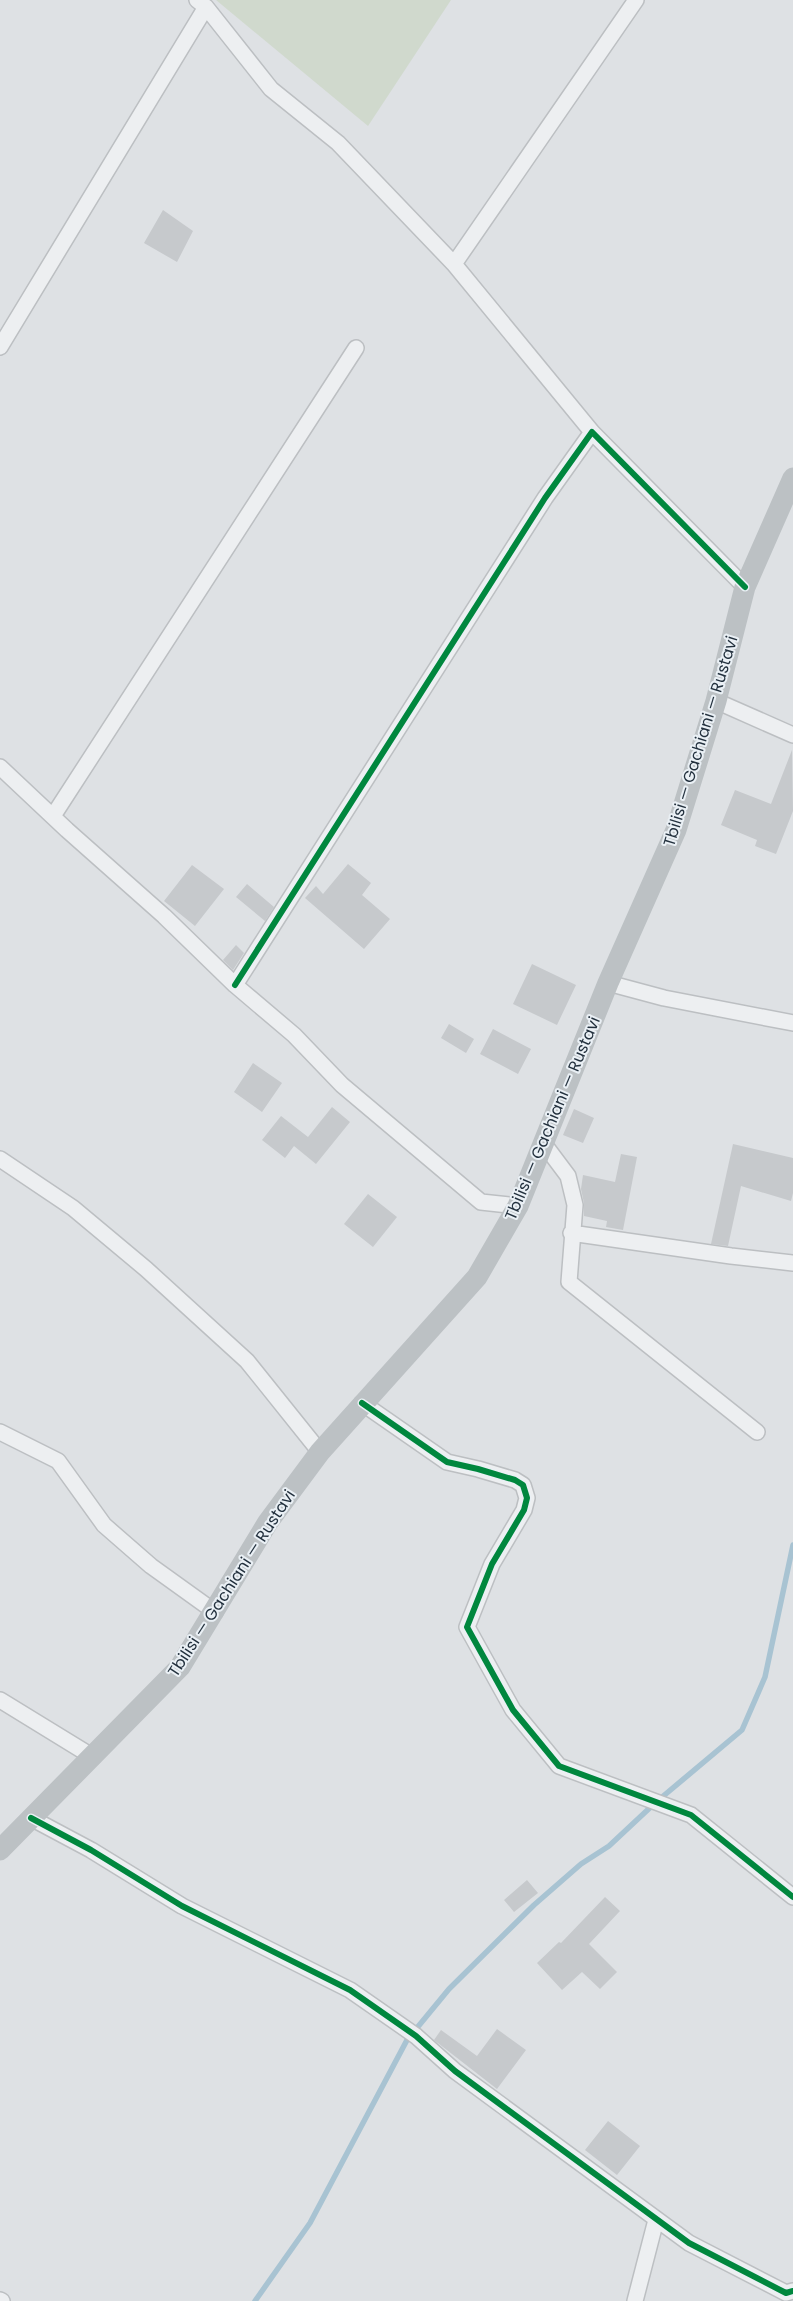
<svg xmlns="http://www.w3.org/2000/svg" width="793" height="2301" font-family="Poppins,sans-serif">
<rect width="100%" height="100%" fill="#dee1e4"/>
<!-- green -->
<path fill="#d0d9cd" d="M216,0H451L368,126Z"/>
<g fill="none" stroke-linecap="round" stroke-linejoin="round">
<!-- stream -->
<path stroke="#a8c3d2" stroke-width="5.5" d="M255,2301L310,2223L407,2040L449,1989L534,1905L581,1864L609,1846L655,1803L742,1730L765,1677L793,1545"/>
</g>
<!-- building -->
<path fill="#c6c9cc" d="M163,210L193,231L177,262L144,243Z
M792,750L793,811L776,854L755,846L757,840L721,825L735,790L771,804Z
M348,864L371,883L362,895L390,919L364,949L305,898L316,886L323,894Z
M192,865L224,889L195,926L164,901Z
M247,884L274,907L265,921L236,897Z
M236,945L244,953L233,970L223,960Z
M532,964L576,985L557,1025L513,1004Z
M449,1024L474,1039L466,1053L441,1038Z
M493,1029L531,1049L518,1074L480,1054Z
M253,1063L282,1083L262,1112L234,1092Z
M332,1107L350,1122L316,1164L294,1146L285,1158L262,1140L281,1116L308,1137Z
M574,1109L594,1118L583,1143L563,1135Z
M733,1144L793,1158V1193L791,1201L741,1186L728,1246L711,1244Z
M621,1154L637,1157L623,1230L606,1227L607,1221L584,1216V1203L581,1189L583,1175L615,1182Z
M368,1194L397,1217L373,1247L344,1224Z
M527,1880L538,1893L514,1912L504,1900Z
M605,1897L620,1911L589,1944L617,1972L600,1989L582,1972L562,1990L537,1963L559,1942L561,1943Z
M497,2029L526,2050L497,2089L434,2040L441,2030L477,2056Z
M608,2121L640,2146L617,2175L585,2150Z"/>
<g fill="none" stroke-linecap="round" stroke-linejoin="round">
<defs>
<path id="minor" d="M197,0L206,7L271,89L338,143L454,264L592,432
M454,264L636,0
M0,347L206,7
M716,701L793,735
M0,767L67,830L164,916L235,985L294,1035L342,1085L481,1202L518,1206
M53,816L356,348
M608,983L664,998L793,1023
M235,985L545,498L592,432L745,587
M544,1144L568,1176L575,1205L569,1282L757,1432
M0,1159L73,1208L146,1269L247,1361L320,1452
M571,1233L731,1256L793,1263
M362,1403L447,1462L478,1469L515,1480L523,1485L527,1498L524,1510L492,1564L467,1627L513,1710L559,1766L691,1815L793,1897
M0,1432L58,1461L104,1525L151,1566L215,1612
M0,1700L93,1757
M31,1818L91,1850L182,1906L350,1990L416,2036L455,2071L689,2243L786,2293L793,2291
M0,2300L2,2301
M635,2301L656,2220"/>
</defs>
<!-- minor casing -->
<use href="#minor" stroke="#bcbfc2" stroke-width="18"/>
<!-- minor -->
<use href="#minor" stroke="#edeff1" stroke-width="15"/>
<!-- secondary -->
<path stroke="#bcc1c4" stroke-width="21" d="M0,1850L180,1667L268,1522L320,1452L477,1277L518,1206L608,983L676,830L716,701L745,587L793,478"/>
<defs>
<path id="cycleway" d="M235,985L545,498L592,432L745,587
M362,1403L447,1462L478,1469L515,1480L523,1485L527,1498L524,1510L492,1564L467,1627L513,1710L559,1766L691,1815L793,1897
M31,1818L91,1850L182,1906L350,1990L416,2036L455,2071L689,2243L786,2293L793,2291"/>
</defs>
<!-- cycleway casing -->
<use href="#cycleway" stroke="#eaf0f5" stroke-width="9"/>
<!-- cycleway -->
<use href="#cycleway" stroke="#00873e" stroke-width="6"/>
</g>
<g text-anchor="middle" stroke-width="4" stroke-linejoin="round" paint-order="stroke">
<!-- street labels -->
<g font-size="16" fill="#23313e" stroke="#eaf0f5">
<text transform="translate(700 741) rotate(-73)" y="6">Tbilisi — Gachiani — Rustavi</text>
<text transform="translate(552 1118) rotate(-67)" y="6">Tbilisi — Gachiani — Rustavi</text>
<text transform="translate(231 1583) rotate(-57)" y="6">Tbilisi — Gachiani — Rustavi</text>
</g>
</g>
</svg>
